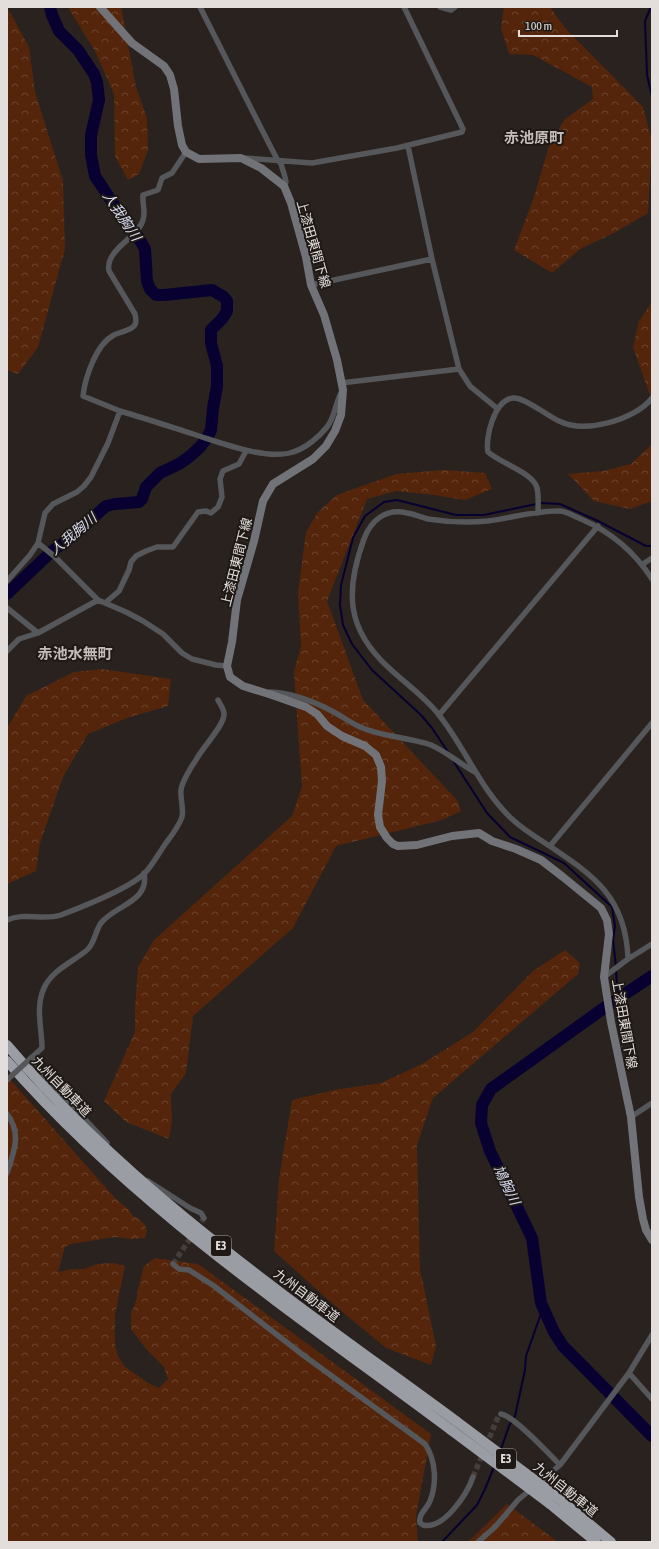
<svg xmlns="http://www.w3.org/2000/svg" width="659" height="1549" font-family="'Asap Condensed','Noto Sans JP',sans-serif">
<defs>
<pattern id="forest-crowns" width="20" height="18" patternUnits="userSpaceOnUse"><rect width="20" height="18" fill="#54250b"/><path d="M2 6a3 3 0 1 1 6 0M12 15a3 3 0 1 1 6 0" fill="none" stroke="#6c442e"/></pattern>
</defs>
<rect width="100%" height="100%" fill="#29221f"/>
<!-- forest -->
<path fill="url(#forest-crowns)" d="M7,7L29,47L35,92L63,181L65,249L38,347L18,374L7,370Z
M69,7H121L136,87L147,118L148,150L139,174L128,180L115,156L114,94L95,51L69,9Z
M504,7H550L565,28L643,107L652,141L648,213L614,233L580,249L552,273L514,250L534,197L549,146L564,120L593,99L592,87L533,55L509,54L501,28Z
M652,302V401L633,347L639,321Z
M652,444V501L630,509L594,501L568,474L603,471L631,464Z
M444,470L485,473L492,489L465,500L434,495L396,491L367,499L327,601L363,700L457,800L461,811L442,820L336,846L293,928L193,1016L186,1073L171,1094L172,1121L169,1139L126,1122L104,1101L135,1032V1008L138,967L154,940L292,816L302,787L294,672L301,646L298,593L306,532L318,512L337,495L396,474Z
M102,669L171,679L168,706L127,718L88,734L63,777L40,843L36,871L7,884V839L9,833L7,821V728L26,696L74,672Z
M565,950L580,963L578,974L433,1098L417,1145L420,1269L436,1346L431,1365L386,1348L334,1305L274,1251L279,1179L292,1100L334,1090L381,1083L422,1064L473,1032L533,971Z
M7,1076L115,1198L128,1209L133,1216L139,1219L145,1225L147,1231L145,1238L131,1239L115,1237L71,1244L65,1247L58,1272L72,1269H84L97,1264L113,1263L125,1266L115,1315V1342L117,1354L124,1366L148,1383L159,1388L168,1379L164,1367L147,1350L131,1329V1314L136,1301L138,1289L144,1266L155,1258L198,1264L431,1434L416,1516L418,1542H7Z
M507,1504L558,1542H468Z"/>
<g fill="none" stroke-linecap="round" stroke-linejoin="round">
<!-- stream -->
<path stroke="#080031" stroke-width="2" d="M652,7L650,9L645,21L647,75L652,96
M448,752L432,728L421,715L372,670L352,644L343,625L340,605L341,585L353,538L365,516L384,502L397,500L456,515H484L541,503L560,504L598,521L646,546H652
M452,759L487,813L510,837L564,863L612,907L615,926L613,940L616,966
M616,970L618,999
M501,1449L509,1426L515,1416L525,1370L526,1356L543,1308
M442,1542L477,1505L485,1489L494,1467"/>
<!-- river -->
<path stroke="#080031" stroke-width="12" d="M7,594L51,552L70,538L106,506L115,504L139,502L142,499L146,487L160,473L179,464L189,457L200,447L207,438L211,430L213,408L217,386V366L211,343V330L222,319L227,311V301L224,297L212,290L164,295H156L150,289L147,281L145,249L137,235L124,220L95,176L91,155V135L99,100L97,82L94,74L78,50L59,31L52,15L50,7
M652,976L604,1008L491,1089L482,1105L481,1123L490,1151L532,1238L541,1303L554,1332L563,1346L652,1436"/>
<!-- minor-tunnel -->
<path stroke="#453e3b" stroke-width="5.5" stroke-dasharray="5.5 3" stroke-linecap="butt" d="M173,1264L204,1218
M473,1477L498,1417L501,1414"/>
<!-- minor -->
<path stroke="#56575a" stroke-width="5.5" d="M200,7L261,128L277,159L281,164L285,177L286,182L284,186
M440,7L451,10L455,7
M408,146L432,259L459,369L470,386L498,409
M244,158L312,163L397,148L462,132L463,129L404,7
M311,285L432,259
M341,383L459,369
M120,411L83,396C85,378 96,344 114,335C119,332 130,331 134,326C137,323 136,318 135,314L109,271C105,249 138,238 143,220C146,212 142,203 143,195L158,190L162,178L172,173L186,152
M538,513C538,505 539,496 537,488C534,473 500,463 488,452C485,438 494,400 513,398C525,397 547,416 559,421C585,434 635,420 652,398
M38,543L54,556L98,600L126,612L143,621L163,634L182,653L192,659L216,665L227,666
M643,564L652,558
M7,581L30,555L38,543L45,513L53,504L77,492L84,486L91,477L108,443L120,411C144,418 168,426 193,434C219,442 267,461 293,452C306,448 319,437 327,427C335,417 335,404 341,393
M105,603L119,591L129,570L131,562L136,556L146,551L157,547H173L198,512L206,511L211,513L218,507L222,497L220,479L223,471L239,464L246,451
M7,608L38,633L98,600
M7,651L19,639L38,633
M270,692C290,693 310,700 328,709C339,714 349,722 360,727C382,737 408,737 431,745C447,752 460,764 475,772
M439,715L598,526
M550,846L652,723
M7,920C24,912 43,921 61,915C82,907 129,889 145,873C153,864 159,853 166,843C172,835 179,826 182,817C184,808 180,799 181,790C182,782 191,767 196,760C201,749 225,725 224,714C224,709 220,704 218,700
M628,959C626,896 593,875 545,843C534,836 523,829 513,820C481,791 466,749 439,715C425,697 406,684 389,668C346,629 345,591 364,539C371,520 386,508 407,513C414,514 421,517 428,519C447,522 468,523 488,521C512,518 536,510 560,511C568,512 574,516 581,519C611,532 634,551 652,579
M604,977L628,959L652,944
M33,1056L36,1063L48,1080L107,1143
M32,1057L42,1048C42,1028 35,1008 44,988C52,970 73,962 87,950C95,943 95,931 101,923C115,905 150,902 144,873
M7,1114C22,1133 14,1152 7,1173
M631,1117L652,1103
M148,1181L190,1208L201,1213L204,1218
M173,1264L179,1269L189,1270L214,1286L303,1355L425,1444C436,1460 437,1484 430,1501C427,1509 418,1514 420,1523L423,1525C444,1530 467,1494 473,1477
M652,1335L629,1373L652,1399
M501,1414C514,1416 549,1454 560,1465
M478,1542L495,1527L518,1500L560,1465L629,1373"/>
<!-- secondary -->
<path stroke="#727378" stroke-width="8" d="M100,7L132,43L164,66L170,75L174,89L178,126L182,145L186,152L199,159L241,158L261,168L284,186L291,203L306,257L311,285L324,315L337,360L343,390L341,415L335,431L326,446L313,459L273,484L263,501L254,541L237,600L232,642L227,666L230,677L243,686L272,695L306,707L317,714L327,726L342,736L365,746L376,755L381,767L382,781L378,815L380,827L387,838L393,844L398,846L417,845L452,836L479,833L492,841L516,849L541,860L563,877L601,908L607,920L609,934L604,977L611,1022L631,1117L639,1197L643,1219L646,1230L652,1240"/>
<!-- motorway -->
<path stroke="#9b9da5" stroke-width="10" d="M7,1045C133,1195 300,1306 456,1421
M7,1061C134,1207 297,1315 451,1430
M556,1496L611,1542
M550,1504L596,1542"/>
<!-- minor-bridge -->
<path stroke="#56575a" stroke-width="5.5" d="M7,1080L31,1058"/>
<!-- motorway-bridge -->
<path stroke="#9b9da5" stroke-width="10" d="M456,1421L556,1496
M451,1430L550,1504"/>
</g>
<g text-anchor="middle" stroke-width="4" stroke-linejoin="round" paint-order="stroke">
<!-- shield labels -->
<g fill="#1f1916" stroke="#a8a3a1" stroke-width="1">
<rect x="211" y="1236" width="20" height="20" rx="3"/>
<rect x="496" y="1449" width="20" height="20" rx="3"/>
</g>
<g font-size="12" font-weight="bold" fill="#e3dedc">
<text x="221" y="1250">E3</text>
<text x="506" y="1463">E3</text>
</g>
<!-- street labels -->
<g font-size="13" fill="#e3dedc" stroke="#1f1916">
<text transform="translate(314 244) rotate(74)" y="5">上漆田東間下線</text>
<text transform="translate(236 562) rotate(-76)" y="5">上漆田東間下線</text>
<text transform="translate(625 1024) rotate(80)" y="5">上漆田東間下線</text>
<text transform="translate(62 1086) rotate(46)" y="5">九州自動車道</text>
<text transform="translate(307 1295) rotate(37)" y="5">九州自動車道</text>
<text transform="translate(566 1489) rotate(39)" y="5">九州自動車道</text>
</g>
<!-- water labels -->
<g font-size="14" font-style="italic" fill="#dbdff4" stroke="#1f1916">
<text transform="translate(122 216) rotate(56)" y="5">人我胸川</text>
<text transform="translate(73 534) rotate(-40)" y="5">人我胸川</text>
<text transform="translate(507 1185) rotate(64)" y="5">鳩胸川</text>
</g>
<!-- quarter labels -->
<g font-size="15" font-weight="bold" fill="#c5bcb8" stroke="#1f1916">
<text x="534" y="143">赤池原町</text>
<text x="75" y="659">赤池水無町</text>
</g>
</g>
<!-- border -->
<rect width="659" height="1549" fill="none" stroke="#e3dedc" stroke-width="16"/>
<!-- scale -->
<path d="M519 30v6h98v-6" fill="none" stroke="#e3dedc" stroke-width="2"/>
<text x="525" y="30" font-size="12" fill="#e3dedc" stroke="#1f1916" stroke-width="3" paint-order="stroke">100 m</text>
</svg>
